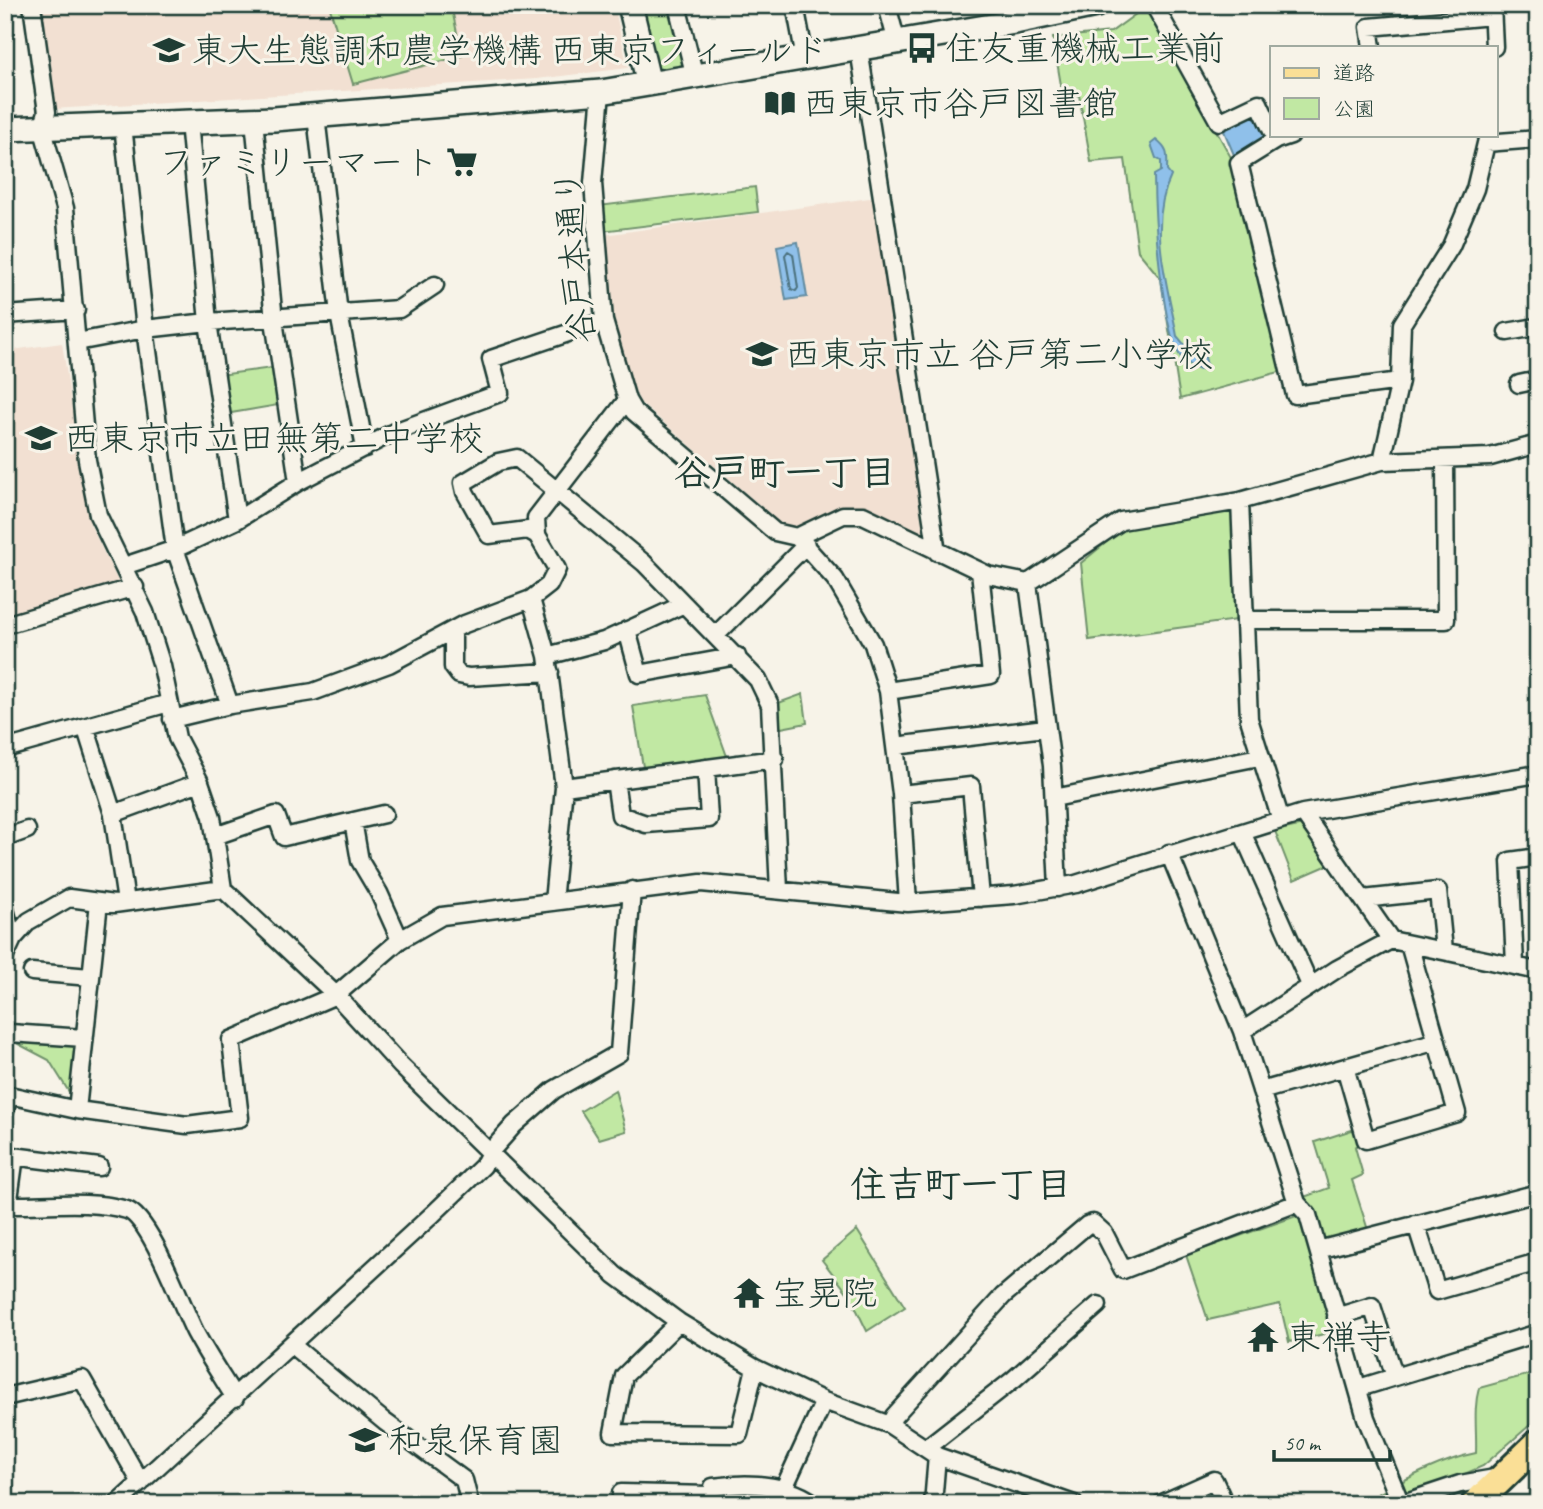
<svg xmlns="http://www.w3.org/2000/svg" width="1543" height="1509" font-family="Caveat,'Klee One',sans-serif">
<rect width="100%" height="100%" fill="#f7f3e8"/>
<filter id="ink" filterUnits="userSpaceOnUse"><feTurbulence type="fractalNoise" baseFrequency=".0143" numOctaves="2"/><feDisplacementMap in="SourceGraphic" scale="14" xChannelSelector="R" yChannelSelector="G"/><feConvolveMatrix kernelMatrix="1 2 1 2 8 2 1 2 1" color-interpolation-filters="sRGB"/></filter>
<g filter="url(#ink)">
<!-- built -->
<path fill="#f2e0d2" d="M38,5H614L628,68L537,79L53,109Z
M877,197L928,538L849,505L838,507L804,527H785L641,403L632,387L614,322L604,235Z
M62,343L90,524L120,585L5,615V351Z"/>
<!-- green -->
<path fill="#c1e8a3" stroke="#70926c" stroke-width="2" d="M329,5H451L462,56L353,84Z
M618,5H677L695,77L641,86L633,71Z
M1147,6L1233,161L1283,371L1180,399L1161,279L1138,251L1125,159L1091,162L1079,95L1063,97L1053,38L1111,32Z
M755,187L758,212L602,231L598,206Z
M279,367L284,404L225,414L219,375Z
M1232,508L1237,620L1089,640L1081,563L1125,527Z
M803,694L807,723L776,729L773,705Z
M705,695L729,762L644,773L633,706Z
M1308,824L1333,863L1294,880L1275,831Z
M5,1037L80,1041L74,1100L49,1060Z
M615,1090L626,1131L599,1139L581,1111Z
M1361,1127L1365,1141L1355,1147L1363,1175L1352,1180L1368,1230L1327,1242L1320,1239L1312,1209L1304,1197L1329,1188L1315,1142Z
M1299,1215L1333,1332L1289,1342L1280,1304L1208,1320L1186,1255Z
M857,1230L905,1307L867,1331L850,1296L822,1260Z
M1538,1372V1418L1483,1466L1396,1504H1359C1396,1485 1435,1461 1476,1453C1477,1431 1473,1409 1479,1388Z"/>
<!-- water -->
<path fill="#8fc0ea" stroke="#628ca1" stroke-width="2" d="M1257,106L1271,139L1237,162L1221,124Z
M1156,140C1170,151 1167,156 1167,171L1171,176C1147,225 1168,285 1177,336L1188,349L1205,357L1207,366L1200,370C1195,368 1189,365 1185,362C1161,342 1154,209 1154,175L1161,171V161L1156,158L1151,144Z
M798,242L807,297L786,300L777,246Z"/>
<g fill="none" stroke-linecap="round" stroke-linejoin="round">
<!-- shore -->
<path stroke="#4c717d" stroke-width="2" d="M788,251L793,254L798,288L796,291L791,289L785,255Z"/>
<defs>
<path id="street" d="M32,5L47,112L42,127L65,208L87,460L98,515L145,612L162,666L177,738L200,782L212,817L223,889L336,995L401,1066L615,1275L679,1322L755,1368L824,1401L890,1425L937,1456L1074,1504
M677,5L695,77
M795,5L805,58
M887,5L897,43
M1154,5L1219,122L1259,103L1272,131
M1492,5L1494,47
M1372,47L1369,27L1492,16
M859,49L937,552
M601,92L593,183L604,321L627,400L634,412L775,532L797,537L835,579L873,644L888,691L901,794L908,903
M316,116L339,314L365,448
M254,120L274,320L298,482
M189,122L208,322L237,520
M123,125L145,329L175,549L230,705
M1274,135L1276,140L1291,135
M1276,140L1239,163L1295,395L1400,381
M1486,143L1538,139
M5,315L76,310
M1507,332L1536,327
M77,342L145,329L208,322L399,309L435,285
M1519,384L1538,380
M1382,461L1400,381L1402,324L1451,246L1475,189L1488,135
M1240,501L1249,719L1281,820
M537,535L528,530L489,535L465,492L463,483L498,462L517,458L644,563L758,680L770,705L779,890
M797,537L843,515H863L988,575L1028,583L1121,521L1240,501L1382,461L1490,457L1538,444
M124,566L175,549L237,520L298,482L394,432L500,393L491,359L604,321
M1028,583L1052,766L1058,888
M531,599L547,656L564,787L553,902
M1246,620H1446L1445,460
M5,625L135,587
M453,630V667L459,675L469,677L550,672
M627,630L639,674L737,656
M716,635L806,545
M547,656L604,641L682,605
M888,691L991,675L980,571
M172,719L230,705L313,692L389,664L462,625L531,599L549,585L557,569L537,535L536,518L627,400
M86,729L113,814L126,902
M895,746L1045,728
M5,749L169,703
M615,780L620,815L646,824L709,819L706,768
M564,787L775,759
M901,794L971,786L981,898
M1054,798L1259,757
M1303,813L1391,940L1538,971
M113,814L200,782
M353,821L360,861L379,893L400,940
M1242,832L1310,985
M215,836L276,815L284,837L384,814
M5,838L27,830
M1169,853L1242,1031L1297,1203L1308,1215L1366,1418L1401,1504
M1363,899L1438,891L1444,950
M5,909L13,939
M5,956L13,939L29,921L69,898L114,904L223,889
M1515,964L1510,861L1538,857
M32,972L90,977
M1242,1031L1337,969L1391,940
M10,1033L84,1038
M1345,1067L1366,1140L1457,1113L1409,944
M1261,1091L1437,1041
M77,1110L187,1125L240,1118L231,1040L336,995L400,940L442,916L701,883L908,903L1014,895L1076,884L1303,813L1538,774
M5,1111L9,1095L77,1110L99,902
M5,1155L99,1167
M15,1156L9,1199L15,1205C50,1205 93,1200 127,1210C151,1218 183,1310 196,1334C208,1356 222,1377 235,1398
M1416,1224L1437,1291L1538,1262
M1318,1250L1538,1193
M1336,1317L1372,1306L1395,1377
M679,1322L624,1376L613,1433L739,1434L755,1368
M293,1346L385,1422L464,1480L470,1504
M1359,1388L1538,1333
M5,1397L82,1379L141,1483
M890,1425L894,1416L1003,1296L1087,1225L1093,1223L1104,1233L1123,1270L1297,1203
M926,1448L1014,1379L1098,1305
M117,1504L433,1214L483,1166L491,1151L514,1125L554,1090L619,1053L632,890
M621,1504V1493L711,1495
M710,1504L713,1487C748,1482 786,1483 815,1504
M782,1504L784,1488L824,1401
M933,1504L937,1456
M1160,1504L1214,1480L1225,1504
M1400,1504L1460,1484L1501,1477"/>
<path id="secondary" d="M630,5L649,84
M5,129L274,119L601,92L1015,22L1096,5"/>
<path id="primary" d="M1475,1504L1538,1443"/>
</defs>
<!-- street casing -->
<use href="#street" stroke="#1f3d34" stroke-width="21"/>
<!-- secondary casing -->
<use href="#secondary" stroke="#1f3d34" stroke-width="28"/>
<!-- primary casing -->
<use href="#primary" stroke="#1f3d34" stroke-width="32"/>
<!-- street -->
<use href="#street" stroke="#f7f3e8" stroke-width="16"/>
<!-- secondary -->
<use href="#secondary" stroke="#f7f3e8" stroke-width="23"/>
<!-- primary -->
<use href="#primary" stroke="#fadf96" stroke-width="26"/>
</g>
</g>
<!-- icons -->
<defs>
<symbol id="bus-bare" viewBox="-9 -9 18 18"><path d="M-5-6H5V4H4V6H2V4H-2V6H-4V4H-5ZM-3.5-4V0h7V-4ZM-3.5 1.2v1.5H-2V1.2ZM2 1.2v1.5H3.5V1.2Z" fill="#1f3d34" stroke="#f7f3e8" stroke-width="2.5" paint-order="stroke"/></symbol>
<symbol id="university-bare" viewBox="-9 -9 18 18"><path d="M0-5L7-2L0 1L-7-2ZM-4 1L0 2.5L4 1V4Q0 6-4 4Z" fill="#1f3d34" stroke="#f7f3e8" stroke-width="2.5" paint-order="stroke"/></symbol>
<symbol id="library-bare" viewBox="-9 -9 18 18"><path d="M-6-4Q-3-5.5-.7-3.5V5Q-3 3-6 4ZM6-4Q3-5.5 .7-3.5V5Q3 3 6 4Z" fill="#1f3d34" stroke="#f7f3e8" stroke-width="2.5" paint-order="stroke"/></symbol>
<symbol id="supermarket-bare" viewBox="-9 -9 18 18"><path d="M-6-5.5h2.5l.6 2H6L4.5 2H-2.5L-4.4-4H-6ZM-1.5 3.2a1.3 1.3 0 1 0 .1 0ZM3 3.2a1.3 1.3 0 1 0 .1 0Z" fill="#1f3d34" stroke="#f7f3e8" stroke-width="2.5" paint-order="stroke"/></symbol>
<symbol id="school-bare" viewBox="-9 -9 18 18"><path d="M0-5L7-2L0 1L-7-2ZM-4 1L0 2.5L4 1V4Q0 6-4 4Z" fill="#1f3d34" stroke="#f7f3e8" stroke-width="2.5" paint-order="stroke"/></symbol>
<symbol id="temple-bare" viewBox="-9 -9 18 18"><path d="M0-6L5-2H3V0L6.5 2.5H4V6H1.5V3h-3V6H-4V2.5H-6.5L-3 0V-2H-5Z" fill="#1f3d34" stroke="#f7f3e8" stroke-width="2.5" paint-order="stroke"/></symbol>
</defs>
<g fill-rule="evenodd">
<use href="#bus-bare" x="900" y="26" width="44" height="44"/>
<use href="#university-bare" x="147" y="28" width="44" height="44"/>
<use href="#library-bare" x="758" y="81" width="44" height="44"/>
<use href="#supermarket-bare" x="440" y="140" width="44" height="44"/>
<use href="#school-bare" x="740" y="332" width="44" height="44"/>
<use href="#school-bare" x="19" y="416" width="44" height="44"/>
<use href="#temple-bare" x="727" y="1271" width="44" height="44"/>
<use href="#temple-bare" x="1241" y="1315" width="44" height="44"/>
<use href="#school-bare" x="343" y="1418" width="44" height="44"/>
</g>
<g text-anchor="middle" stroke-width="6" stroke-linejoin="round" paint-order="stroke">
<!-- poi labels -->
<g font-size="35" fill="#1f3d34" stroke="#f7f3e8" text-anchor="start">
<text x="945" y="60">住友重機械工業前</text>
<text x="192" y="62">東大生態調和農学機構 西東京フィールド</text>
<text x="803" y="115">西東京市谷戸図書館</text>
<text x="439" y="174" text-anchor="end">ファミリーマート</text>
<text x="785" y="366">西東京市立 谷戸第二小学校</text>
<text x="64" y="450">西東京市立田無第二中学校</text>
<text x="772" y="1305">宝晃院</text>
<text x="1286" y="1349">東禅寺</text>
<text x="388" y="1452">和泉保育園</text>
</g>
<!-- street labels -->
<g font-size="35" fill="#1f3d34" stroke="#f7f3e8">
<text transform="translate(574 256) rotate(-95)" y="12">谷戸本通り</text>
</g>
<!-- neighbourhood labels -->
<g font-size="37" font-weight="bold" fill="#1f3d34" stroke="#f7f3e8">
<text x="785" y="485">谷戸町一丁目</text>
<text x="961" y="1197">住吉町一丁目</text>
</g>
</g>
<!-- margin -->
<rect width="1543" height="1509" fill="none" stroke="#f7f3e8" stroke-width="28"/>
<rect x="14" y="14" width="1515" height="1481" fill="none" stroke="#1f3d34" stroke-width="2.5" filter="url(#ink)"/>
<!-- legend -->
<rect x="1270" y="46" width="228" height="91" fill="#f7f3e8" stroke="#a1aaa0" stroke-width="2"/>
<rect x="1284" y="68" width="35" height="10" fill="#fadf96" stroke="#a1aaa0" stroke-width="2"/>
<text x="1333" y="80" font-size="21" fill="#1f3d34">道路</text>
<rect x="1284" y="98" width="35" height="21" fill="#c1e8a3" stroke="#a1aaa0" stroke-width="2"/>
<text x="1333" y="116" font-size="21" fill="#1f3d34">公園</text>
<!-- scale -->
<path d="M1274 1450v10h116v-10" fill="none" stroke="#1f3d34" stroke-width="3.5"/>
<text x="1284" y="1450" font-size="21" fill="#1f3d34" stroke="#f7f3e8" stroke-width="5" paint-order="stroke">50 m</text>
</svg>
